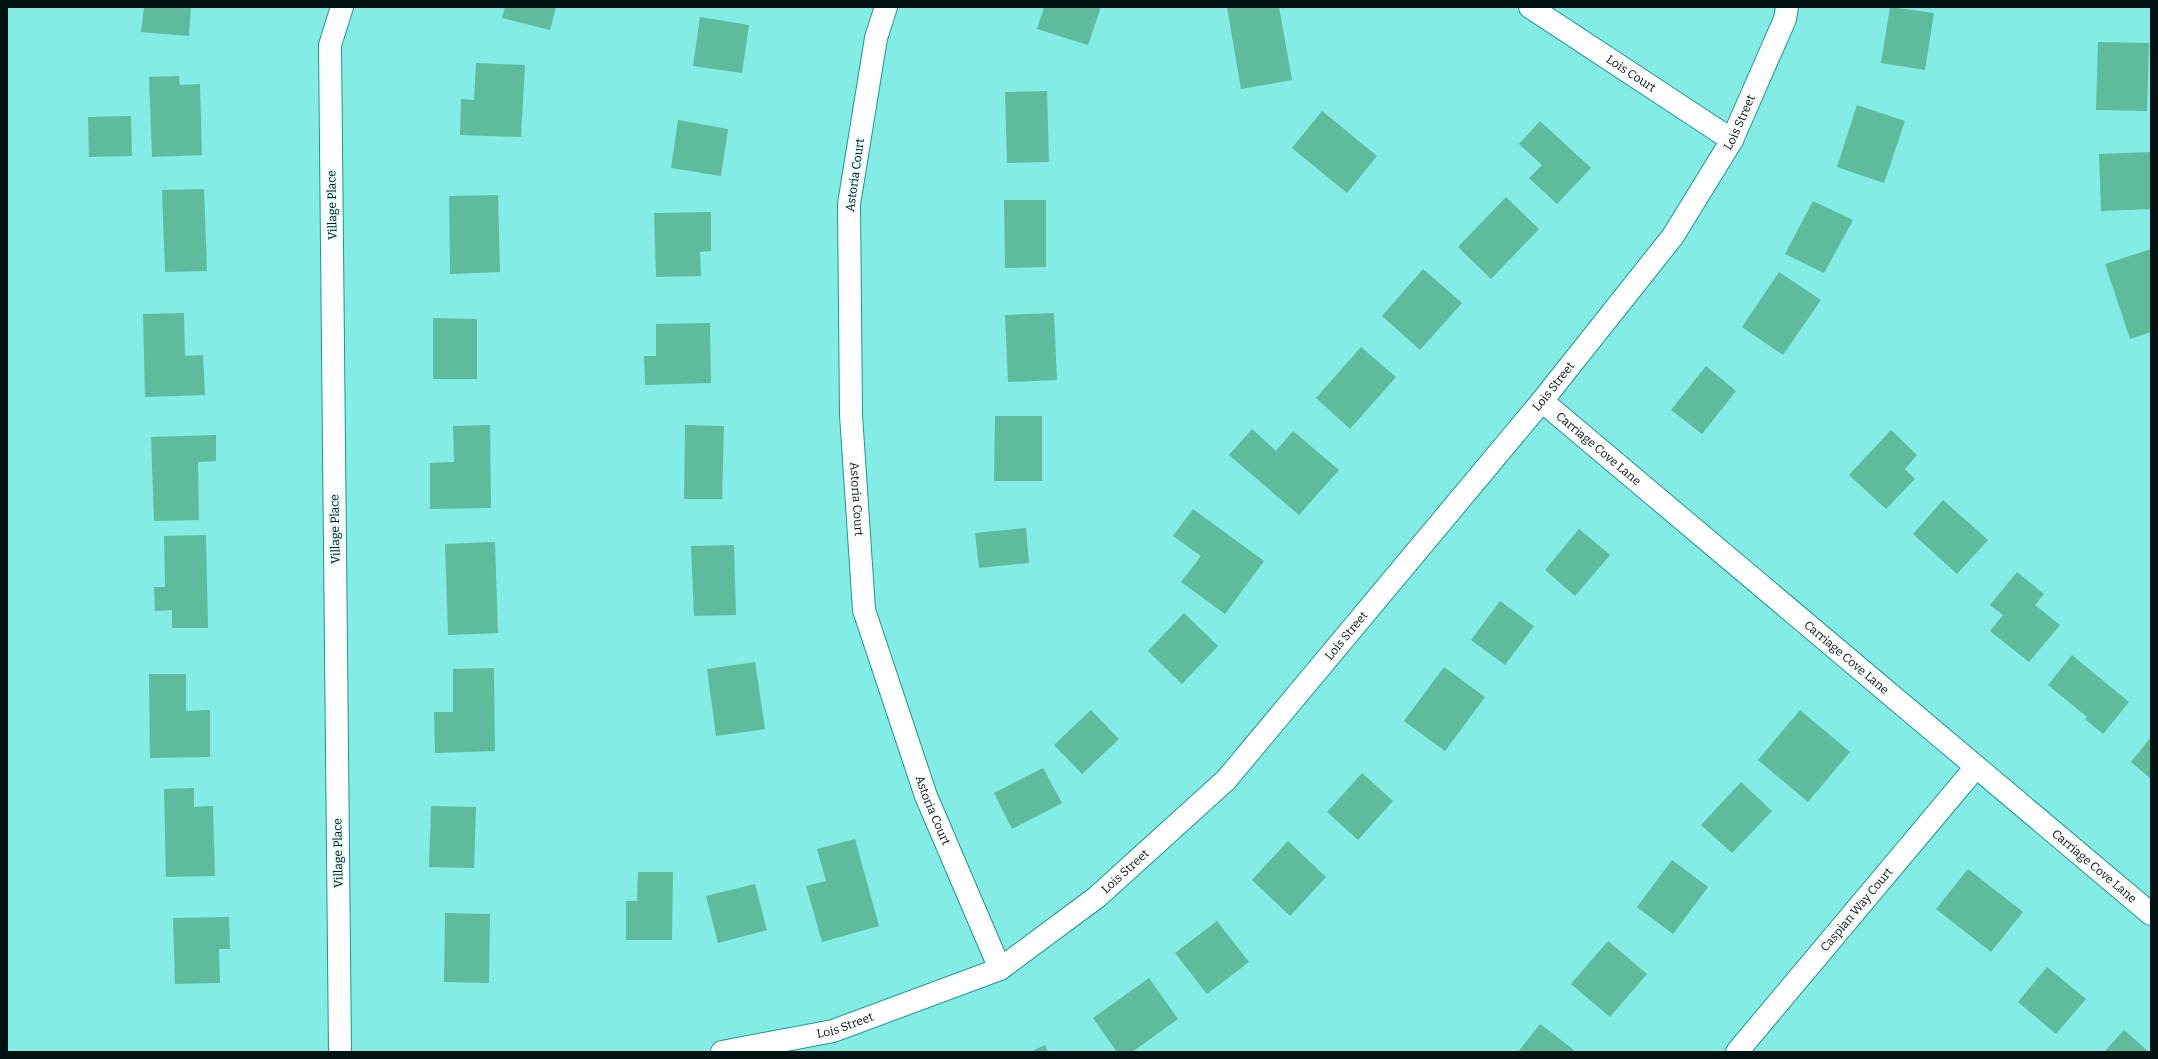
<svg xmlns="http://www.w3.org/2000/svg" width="2158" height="1059" font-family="Bitter,serif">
<rect width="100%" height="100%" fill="#82ece5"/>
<!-- building -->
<path fill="#5ebb9c" d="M144,7H191L189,36L141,32Z
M505,7H556L550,30L502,18Z
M1044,7H1101L1088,45L1037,29Z
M1227,7H1279L1292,80L1241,89Z
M1890,7L1934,13L1925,70L1881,63Z
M700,17L749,25L742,73L693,66Z
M2098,42L2149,43L2147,111L2096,110Z
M476,63L525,65L521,137L460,135L461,99L474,100Z
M179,76L180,85L200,84L202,155L152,157L149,77Z
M1047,91L1049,162L1007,163L1005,92Z
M1857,105L1905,121L1884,183L1837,167Z
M1322,111L1377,156L1347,193L1292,148Z
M131,116L132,156L89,157L88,117Z
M678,120L728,129L721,176L671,168Z
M1540,121L1591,168L1557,204L1529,178L1542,165L1519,144Z
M2151,152V209L2101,211L2099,154Z
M204,189L207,271L165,272L162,190Z
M498,195L500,272L450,274L449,196Z
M1506,197L1539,229L1491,279L1458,247Z
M1004,200H1046V267L1005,268Z
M1813,201L1853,220L1824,273L1785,254Z
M711,212V251L700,252L701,276L656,277L654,213Z
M2151,249V332L2130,339L2105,264Z
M1423,269L1462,303L1420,350L1382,316Z
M1779,272L1821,300L1783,355L1742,327Z
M184,313L185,356L203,355L205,395L145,397L143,314Z
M1054,313L1057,380L1008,382L1005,315Z
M433,318L477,319V379H433Z
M710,323L711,383L645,385L644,356H656V324Z
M1361,347L1396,377L1350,429L1316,398Z
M1706,366L1736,391L1702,434L1671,410Z
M995,416H1042V481H994Z
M490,425L491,508L430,509V463L454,462L453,426Z
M685,425L724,426L722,499H684Z
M1252,429L1276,451L1293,431L1339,470L1299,515L1229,455Z
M1891,430L1917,455L1905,469L1915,479L1886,509L1849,475Z
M216,435V461L198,462L199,520L154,521L151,437Z
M1943,500L1988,540L1957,574L1913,534Z
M1193,509L1264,561L1225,614L1181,582L1201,556L1173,536Z
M1026,528L1029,563L979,568L975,533Z
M1579,529L1610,555L1575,596L1545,570Z
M206,535L208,628H172V610L155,611L154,587H165L164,536Z
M495,542L498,633L448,635L445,544Z
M734,545L736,615L694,616L691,546Z
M2017,572L2044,594L2035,605L2060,625L2029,662L1990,631L2003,615L1990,605Z
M1500,601L1534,626L1505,665L1471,640Z
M1184,613L1218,646L1182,684L1148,651Z
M2072,655L2129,702L2103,734L2085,719L2087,717L2048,685Z
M755,662L765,729L716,736L707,669Z
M1444,667L1485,697L1445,751L1404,721Z
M494,668L495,751L435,753L434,712H453V669Z
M149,674H186V711L210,710V757L150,758Z
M1091,710L1119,739L1082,774L1054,745Z
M1800,710L1850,752L1808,802L1758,760Z
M2151,737V779L2131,762Z
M1043,768L1062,803L1012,829L994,793Z
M1362,773L1393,801L1358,840L1327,812Z
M1741,782L1772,811L1732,853L1701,825Z
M194,788V807L213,806L215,876L166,877L164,789Z
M431,806L476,807L474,868L429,867Z
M855,839L879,926L822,942L806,886L826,881L817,849Z
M1288,841L1326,877L1290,916L1252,880Z
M1672,860L1708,887L1673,934L1637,907Z
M1968,869L2023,912L1991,952L1936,909Z
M638,872H673L672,940H626V901H637Z
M755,884L767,930L718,943L706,896Z
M445,913L490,914L489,983L444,982Z
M229,917L230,949H219L220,983L175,984L173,918Z
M1217,921L1249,962L1207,994L1175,953Z
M1608,941L1647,974L1610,1017L1571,984Z
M2047,967L2086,999L2056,1034L2018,1002Z
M1149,978L1178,1019L1132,1052H1117L1093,1018Z
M1540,1024L1574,1050L1572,1052H1518Z
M2124,1030L2149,1052H2104Z
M1045,1045L1048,1052H1030Z"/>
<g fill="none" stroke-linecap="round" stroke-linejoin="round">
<defs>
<g id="minor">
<path id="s1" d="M886,7L876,38L849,204L851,415L864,610L926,796L1000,969"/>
<path id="s2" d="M1530,7L1732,140"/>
<path id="s3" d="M1542,401L2151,914"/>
<path d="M340,1052L330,45L342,7"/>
<path id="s4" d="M722,1052L833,1031L1000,969L1097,897L1226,780L1542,401L1673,236L1732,140L1785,19L1787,7"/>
<path id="s5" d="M1737,1052L1976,767"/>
</g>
</defs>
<!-- minor casing -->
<use href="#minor" stroke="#1d9791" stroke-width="24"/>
<!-- minor -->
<use href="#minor" stroke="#fff" stroke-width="22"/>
</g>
<g text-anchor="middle" stroke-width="3" stroke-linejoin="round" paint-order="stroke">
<!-- street labels -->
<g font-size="12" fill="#001211" stroke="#e2fffc">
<text dy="4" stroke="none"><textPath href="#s2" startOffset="121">Lois Court</textPath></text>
<text dy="4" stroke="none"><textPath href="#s4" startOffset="1422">Lois Street</textPath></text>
<text transform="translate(855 175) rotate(-82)" y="4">Astoria Court</text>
<text transform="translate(332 205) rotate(-91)" y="4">Village Place</text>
<text dy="4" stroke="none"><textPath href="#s4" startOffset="1098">Lois Street</textPath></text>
<text dy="4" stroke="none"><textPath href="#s3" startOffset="74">Carriage Cove Lane</textPath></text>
<text dy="4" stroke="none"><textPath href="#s1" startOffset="496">Astoria Court</textPath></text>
<text transform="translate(335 529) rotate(-91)" y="4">Village Place</text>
<text dy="4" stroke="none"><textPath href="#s4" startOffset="774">Lois Street</textPath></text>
<text dy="4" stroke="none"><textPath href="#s3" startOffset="398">Carriage Cove Lane</textPath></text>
<text dy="4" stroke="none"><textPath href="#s1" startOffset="819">Astoria Court</textPath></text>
<text transform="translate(338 853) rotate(-91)" y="4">Village Place</text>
<text dy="4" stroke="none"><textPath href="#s3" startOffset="722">Carriage Cove Lane</textPath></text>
<text dy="4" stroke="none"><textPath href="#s4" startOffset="450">Lois Street</textPath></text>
<text dy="4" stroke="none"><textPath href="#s5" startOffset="186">Caspian Way Court</textPath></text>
<text dy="4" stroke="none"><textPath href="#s4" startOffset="126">Lois Street</textPath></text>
</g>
</g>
<!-- border -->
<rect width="2158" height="1059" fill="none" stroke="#001211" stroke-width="16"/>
</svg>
